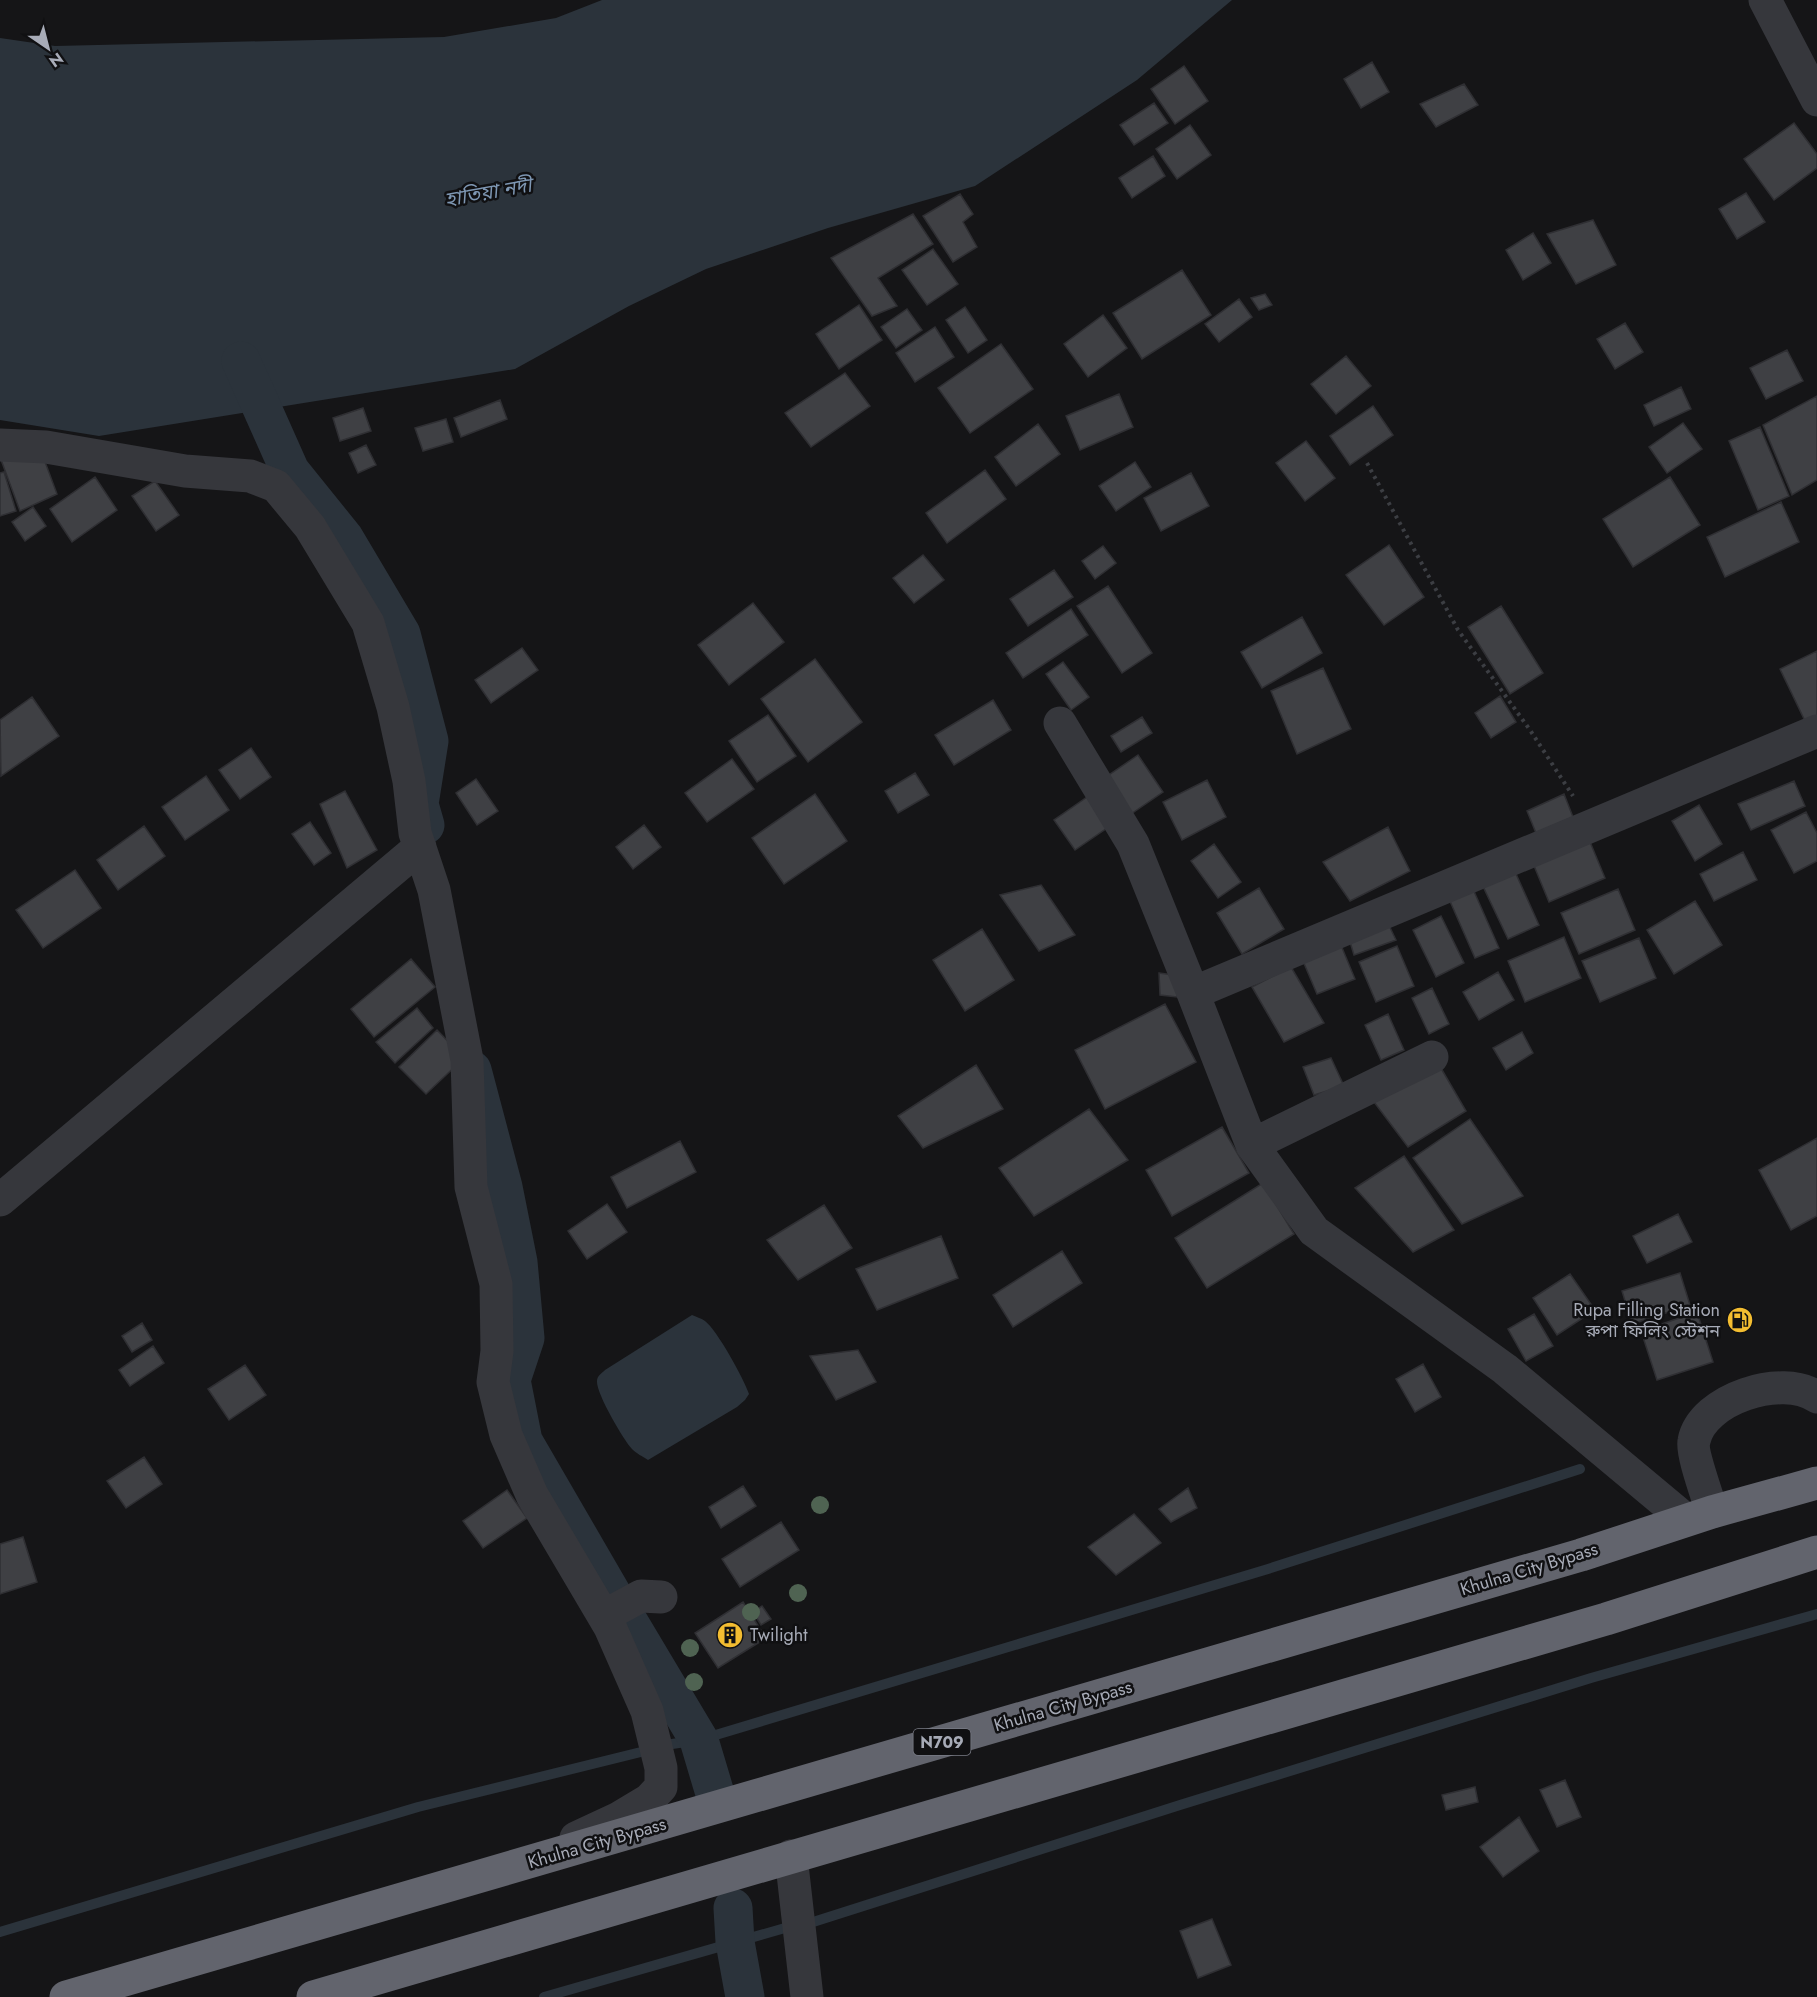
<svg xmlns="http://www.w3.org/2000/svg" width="1817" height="1997" font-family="Jost,'Noto Sans Bengali',sans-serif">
<rect width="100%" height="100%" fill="#151517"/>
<!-- water -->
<path fill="#2b333b" d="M602,0H1232L1137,80L975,186L828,228L706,269L629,306L515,369L99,436L0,420V38L55,46L444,37L556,18Z
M692,1315C696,1317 701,1318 705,1321C717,1330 744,1379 749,1394L745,1400L737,1407L648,1460C642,1456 637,1454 632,1449C623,1439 596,1393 597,1381C597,1376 602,1373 605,1370Z"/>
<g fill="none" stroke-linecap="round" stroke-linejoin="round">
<!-- stream -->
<path stroke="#2b333b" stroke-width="10" d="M672,1744L699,1740L1268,1569L1580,1469
M810,1923L1180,1805L1591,1678L1817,1614
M0,1932L418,1807L645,1751
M544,1997L785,1928"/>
<!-- canal -->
<path stroke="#2b333b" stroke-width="39" d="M241,361L290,471L344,538L401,634L429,741L419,804L425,825
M472,1070L503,1187L518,1262L525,1338L511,1380L523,1441L617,1603
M622,1611L699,1740L716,1797
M733,1908L735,1942L745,1997"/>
</g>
<!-- building -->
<path fill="#3f4044" stroke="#2f2f33" stroke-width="1.5" d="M1372,62L1389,92L1361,108L1344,79Z
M1184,66L1208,101L1175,124L1151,89Z
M1464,84L1478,105L1436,127L1420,104Z
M1154,103L1168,123L1134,145L1120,125Z
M1794,123L1817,154V168L1774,200L1744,159Z
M1190,125L1211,155L1177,179L1156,149Z
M1153,156L1165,176L1132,198L1119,178Z
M1746,193L1765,222L1737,239L1719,209Z
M960,194L973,214L963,222L977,247L953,262L923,216Z
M913,214L933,244L878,278L897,306L872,316L831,258Z
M1593,220L1616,265L1576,284L1547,234Z
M1533,233L1551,263L1523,280L1506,250Z
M933,249L958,284L927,305L902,270Z
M1182,270L1211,315L1142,359L1113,313Z
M1265,294L1272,305L1259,310L1251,298Z
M1239,299L1252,317L1219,342L1205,324Z
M859,305L882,340L839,369L816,334Z
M965,307L987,340L968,353L946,320Z
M907,309L922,330L896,348L881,327Z
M1103,315L1127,348L1088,377L1064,344Z
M1625,323L1643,352L1615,369L1597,339Z
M935,327L954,357L915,382L896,353Z
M1001,344L1033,389L970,433L938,388Z
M1787,350L1803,381L1766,399L1750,368Z
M1346,356L1371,386L1336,414L1311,384Z
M845,373L870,406L811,447L785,413Z
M1681,387L1691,409L1654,426L1644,405Z
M1119,394L1133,427L1080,450L1066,416Z
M1817,396V480L1792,495L1763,425Z
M500,400L507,419L461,437L454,418Z
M1373,406L1393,435L1350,465L1330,436Z
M363,408L371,431L340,441L333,418Z
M446,419L453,442L423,451L415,428Z
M1683,423L1702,449L1667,473L1649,447Z
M1038,424L1060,454L1016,486L995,457Z
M1760,427L1789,496L1758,510L1729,441Z
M1306,441L1335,478L1305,501L1276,463Z
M366,445L376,465L358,473L349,453Z
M41,451L57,494L20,511L0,457Z
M1135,462L1151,487L1116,511L1099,486Z
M985,470L1006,499L947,543L926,513Z
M4,472L16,511L0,516V473Z
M1191,473L1209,506L1161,531L1144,498Z
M95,477L117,510L72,542L50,509Z
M1670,477L1700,525L1633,567L1603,519Z
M155,481L179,515L156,531L132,496Z
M1781,502L1799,542L1725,577L1707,537Z
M33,507L46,526L25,541L12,522Z
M1389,545L1424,597L1384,625L1346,575Z
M1103,546L1116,563L1095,579L1082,561Z
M923,555L944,580L914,603L893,578Z
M1054,570L1073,597L1028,626L1010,599Z
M1108,586L1152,653L1122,673L1077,606Z
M753,603L784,642L729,685L698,645Z
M1501,606L1543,673L1510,694L1468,627Z
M1071,609L1088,635L1023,678L1006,653Z
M1302,617L1322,653L1262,688L1241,652Z
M522,648L538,670L491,703L475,680Z
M1817,651V718L1806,723L1780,669Z
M815,659L862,722L808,762L761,699Z
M1063,662L1089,697L1071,710L1046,674Z
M1323,668L1351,729L1297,754L1271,691Z
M1500,696L1516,722L1491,738L1475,713Z
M32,697L59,736L1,776L0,720Z
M993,700L1011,730L954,765L935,735Z
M768,715L796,756L757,782L729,741Z
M1142,717L1152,733L1121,752L1111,736Z
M251,748L271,777L240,799L219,770Z
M1138,755L1163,792L1128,816L1103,779Z
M732,759L754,789L707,822L685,793Z
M915,773L929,795L898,813L885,791Z
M206,776L229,810L185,840L162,807Z
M476,779L498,811L477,825L456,793Z
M1207,780L1226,817L1182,840L1163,802Z
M1794,781L1805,806L1751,830L1738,804Z
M345,791L377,850L347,868L320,804Z
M815,794L847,841L784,884L752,838Z
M1564,794L1573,817L1536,833L1527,811Z
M1090,795L1110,826L1075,850L1054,820Z
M1699,805L1722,844L1695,861L1672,821Z
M1806,812L1817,833V861L1794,873L1771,830Z
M310,822L331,853L314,865L292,834Z
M644,825L661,847L633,869L616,847Z
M144,826L165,856L118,890L97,860Z
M1388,827L1410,871L1350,901L1323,862Z
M1588,837L1605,878L1549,902L1532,861Z
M1214,844L1241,882L1218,898L1191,861Z
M1743,852L1757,880L1714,901L1700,874Z
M1512,865L1539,925L1508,939L1480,880Z
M75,870L101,908L43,948L16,910Z
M1041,885L1075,935L1039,951L1000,895Z
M1259,888L1284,929L1242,954L1217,913Z
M1473,889L1499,948L1475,958L1449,899Z
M1618,889L1635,930L1579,954L1561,913Z
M1695,901L1722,945L1674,974L1647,930Z
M1441,916L1464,963L1436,977L1413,930Z
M1385,917L1396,940L1354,955L1347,932Z
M982,929L1014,980L965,1011L933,960Z
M1564,937L1581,978L1525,1002L1508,961Z
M1338,938L1355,979L1317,994L1300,954Z
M1639,938L1656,978L1600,1002L1582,961Z
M1397,946L1414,986L1376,1002L1359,962Z
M411,959L435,987L374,1037L351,1009Z
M1291,967L1324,1023L1284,1042L1252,987Z
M1498,972L1514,1000L1479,1020L1463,992Z
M1159,973L1181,976L1177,997L1160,995Z
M1432,988L1449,1024L1429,1034L1412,998Z
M1165,1004L1196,1062L1105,1109L1075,1050Z
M417,1008L433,1028L395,1063L376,1042Z
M1388,1014L1404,1050L1381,1060L1365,1025Z
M437,1030L464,1058L426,1094L399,1067Z
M1522,1032L1533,1053L1506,1070L1493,1048Z
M1331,1058L1344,1086L1314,1095L1303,1067Z
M1438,1063L1466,1111L1408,1147L1374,1102Z
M976,1065L1003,1109L923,1148L898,1116Z
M1089,1109L1128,1160L1034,1216L999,1168Z
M1470,1119L1523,1196L1462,1224L1413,1158Z
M1222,1127L1249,1173L1172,1216L1146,1170Z
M1817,1138V1216L1791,1230L1759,1170Z
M680,1141L696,1172L627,1208L611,1177Z
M1404,1156L1454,1230L1413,1252L1355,1188Z
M1263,1183L1294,1234L1207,1288L1175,1238Z
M607,1204L627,1232L587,1259L568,1231Z
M824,1205L852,1248L798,1280L767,1240Z
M1678,1214L1692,1242L1647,1263L1633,1236Z
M941,1236L958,1278L877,1310L856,1269Z
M1062,1251L1082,1283L1013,1327L993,1295Z
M1680,1273L1690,1305L1632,1324L1622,1291Z
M1570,1274L1595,1310L1557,1335L1533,1298Z
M1697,1312L1713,1362L1657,1380L1641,1331Z
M1534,1314L1553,1346L1526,1361L1508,1329Z
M142,1323L152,1340L132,1352L122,1336Z
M153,1346L164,1363L130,1386L119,1370Z
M858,1350L876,1382L836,1400L810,1356Z
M1423,1364L1441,1397L1415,1412L1396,1379Z
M245,1365L266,1395L229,1420L208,1389Z
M144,1457L162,1484L126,1508L107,1481Z
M743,1486L756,1506L721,1528L709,1507Z
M1188,1488L1197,1508L1171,1522L1159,1509Z
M507,1490L527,1518L483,1548L463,1521Z
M1134,1514L1161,1543L1116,1575L1088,1547Z
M781,1522L799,1550L740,1587L722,1559Z
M23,1537L37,1582L0,1594V1544Z
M743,1602L766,1638L718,1668L695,1633Z
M762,1606L771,1619L761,1625L753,1612Z
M1565,1780L1581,1817L1557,1827L1540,1790Z
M1475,1787L1478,1802L1446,1810L1442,1795Z
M1519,1817L1539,1851L1503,1877L1480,1847Z
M1212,1919L1231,1965L1198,1978L1180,1931Z"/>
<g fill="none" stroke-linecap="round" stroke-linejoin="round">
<!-- path -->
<path stroke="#3c3e43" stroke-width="4" stroke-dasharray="3 4.5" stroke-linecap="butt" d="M1367,463L1458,630L1530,730L1573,796"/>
<!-- minor -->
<path stroke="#36373c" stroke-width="33" d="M1765,0L1817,100
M0,445L46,447L185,471L250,476L276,486L310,527L368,623L393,707L409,781L415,833L434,890L467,1060L471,1187L496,1284L497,1351L493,1382L506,1435L532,1495L610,1627L647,1711L661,1768V1787L649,1800L619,1818L576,1838
M1060,723L1133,844L1193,993
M1252,1145L1432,1057
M0,1200L420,847
M1712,1512C1708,1498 1691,1452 1694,1441C1702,1399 1782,1373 1817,1397
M1686,1520L1505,1369L1314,1231L1252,1145L1193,993L1817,731
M604,1616L641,1596L661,1597
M791,1856L807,1997"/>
<!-- highway -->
<path stroke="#62646d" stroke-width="33" d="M66,1997L1581,1555L1712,1512L1817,1483
M313,1997L1606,1619L1817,1552"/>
</g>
<!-- trees -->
<g fill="#4f6352">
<circle cx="820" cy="1505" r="9"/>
<circle cx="798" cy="1593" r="9"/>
<circle cx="751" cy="1612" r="9"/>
<circle cx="690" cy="1648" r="9"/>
<circle cx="694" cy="1682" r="9"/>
</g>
<!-- icons -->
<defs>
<symbol id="fuel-disc" viewBox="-11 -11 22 22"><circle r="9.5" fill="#f3bd31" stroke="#101012"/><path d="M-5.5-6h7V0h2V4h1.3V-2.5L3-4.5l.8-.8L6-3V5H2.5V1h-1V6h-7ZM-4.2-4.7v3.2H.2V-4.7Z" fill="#111"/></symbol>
<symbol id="building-disc" viewBox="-11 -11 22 22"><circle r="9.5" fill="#f3bd31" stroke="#101012"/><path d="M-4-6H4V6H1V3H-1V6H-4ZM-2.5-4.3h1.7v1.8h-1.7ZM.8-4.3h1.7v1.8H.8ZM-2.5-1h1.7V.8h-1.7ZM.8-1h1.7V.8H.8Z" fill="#111"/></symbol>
</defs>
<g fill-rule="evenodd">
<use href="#fuel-disc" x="1725" y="1305" width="30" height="30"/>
<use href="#building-disc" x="715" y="1620" width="30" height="30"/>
</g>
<g text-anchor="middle" stroke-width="5" stroke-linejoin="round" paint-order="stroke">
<!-- shield labels -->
<rect fill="#101012" stroke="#7a7c86" stroke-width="1.5" x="913.5" y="1729" width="57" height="26" rx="4.5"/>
<g font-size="16" font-weight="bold" fill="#a7abb7">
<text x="942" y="1748">N709</text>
</g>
<!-- poi labels -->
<g font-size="18" fill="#a7abb7" stroke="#101012" text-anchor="end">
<text x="1720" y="1316">Rupa Filling Station<tspan x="1720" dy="21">রুপা ফিলিং স্টেশন</tspan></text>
<text x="750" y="1641" text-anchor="start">Twilight</text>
</g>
<!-- street labels -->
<g font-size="18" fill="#a7abb7" stroke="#101012">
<text transform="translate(1529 1569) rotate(-17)" y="6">Khulna City Bypass</text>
<text transform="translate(1063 1706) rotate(-16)" y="6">Khulna City Bypass</text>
<text transform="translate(597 1843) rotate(-16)" y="6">Khulna City Bypass</text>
</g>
<!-- water labels -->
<g font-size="20" font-style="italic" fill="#7e97b3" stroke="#101012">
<text transform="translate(488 192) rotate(-10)" y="7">হাতিয়া নদী</text>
</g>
</g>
<!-- north arrow -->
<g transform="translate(48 48) rotate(145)" stroke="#101012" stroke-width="4.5" paint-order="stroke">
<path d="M0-4.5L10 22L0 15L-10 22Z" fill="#a7abb7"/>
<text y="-9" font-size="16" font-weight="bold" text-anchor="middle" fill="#a7abb7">N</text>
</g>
</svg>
